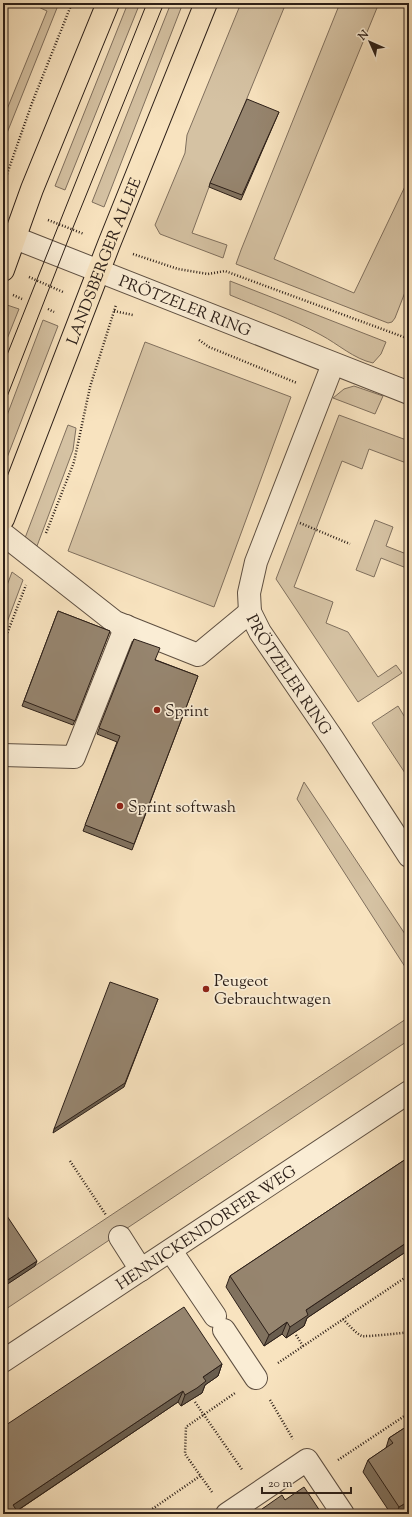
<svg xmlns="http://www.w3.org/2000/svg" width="412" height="1517" font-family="'Sorts Mill Goudy',serif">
<rect width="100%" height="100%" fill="#f8e3bf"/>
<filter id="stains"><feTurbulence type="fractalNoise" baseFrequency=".005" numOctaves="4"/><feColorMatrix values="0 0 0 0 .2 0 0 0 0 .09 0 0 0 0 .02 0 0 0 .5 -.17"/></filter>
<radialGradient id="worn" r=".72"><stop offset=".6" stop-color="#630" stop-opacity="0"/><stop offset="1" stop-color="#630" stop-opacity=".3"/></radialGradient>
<!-- green -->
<path fill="#d5c2a3" stroke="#80705e" d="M32,3H59L3,143V119L47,11L32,4Z
M128,3H140L65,190L55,186Z
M171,3H183L104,207L92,202Z
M241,3H286L245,103L209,187L192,233L227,245L223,258L160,234L155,225L185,153L187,135Z
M340,3H379L274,259L354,293L409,178V282L395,318L392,322L388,323L236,264L241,250Z
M230,281L386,342L381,354L373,363C354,359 338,344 321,335C292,319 261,308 230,295Z
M7,305L19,309L3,349V315Z
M43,320L58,326L3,468V426Z
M145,342L291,397L214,607L68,551Z
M354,386L383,396L375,414L333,398L344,389Z
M339,415L409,441V464L369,449L362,469L342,461L294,587L333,602L326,623L348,632L378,677L396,665L402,673L358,702L276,579Z
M68,425L76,428L73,450L37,546L25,538Z
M375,520L393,527L386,546L409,555V569L381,558L374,577L356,570Z
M12,572L23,580L3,633V596Z
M398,706L409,724V779L372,723Z
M304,782L409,940V973L297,799Z
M409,1017V1040L3,1311V1287Z"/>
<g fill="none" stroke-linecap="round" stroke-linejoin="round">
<defs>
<g id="minor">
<path id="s1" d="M15,238L409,393"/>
<path id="s2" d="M333,364L256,562L249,593L250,612L260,632L333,739L409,856"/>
<path d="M3,534L115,622L198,655L250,612"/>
<path d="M3,755L74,757L126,626"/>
<path d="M120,1237L141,1270"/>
<path d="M171,1251L215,1316"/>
<path d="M224,1330L256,1378"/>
<path id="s3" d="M3,1361L409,1092"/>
<path d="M227,1514L307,1460L343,1514"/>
</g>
<g id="major">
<path d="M3,270L32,189L108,3"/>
<path id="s4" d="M3,519L109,244L206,3"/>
</g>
</defs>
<!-- minor casing -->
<use href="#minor" stroke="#5f5042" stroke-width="24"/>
<!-- major casing -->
<use href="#major" stroke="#2c1f18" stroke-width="24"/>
<!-- path -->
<path stroke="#2c1f18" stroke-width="2.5" stroke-dasharray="1 2" stroke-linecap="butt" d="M7,174L32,103L72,3
M48,220L84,234
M133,254L178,269L208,274L225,271L409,339
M29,277L63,292
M13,295L22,299
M48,309L54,312
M114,311L133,315
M199,340L209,347L297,383
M300,523L350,544
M46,533L74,462L90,387L116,305
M3,644L26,585
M70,1161L106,1215
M343,1319C349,1325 355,1333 362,1336C365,1337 404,1333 409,1332
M296,1335L303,1346
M278,1363L409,1275
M270,1400L293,1439
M195,1402L243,1471
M338,1460L409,1413
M212,1492L185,1454L186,1427L235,1393
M145,1514L200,1476"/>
<!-- minor -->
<use href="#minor" stroke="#faedd5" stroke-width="22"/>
<!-- major -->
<use href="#major" stroke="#f8e3bf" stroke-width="22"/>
<!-- tram -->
<path stroke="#2c1f18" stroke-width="1" d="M3,365L147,3
M3,407L72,230L164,3"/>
</g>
<!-- wall -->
<path fill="#81725f" stroke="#2c1f18" d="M279,112L241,200L209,187L210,183Z
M58,611L110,631L73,725L22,706Z
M134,639L156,660L198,676L132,850L83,831L117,742L97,734Z
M409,1157V1254L407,1251L307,1318L304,1326L286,1338L282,1334L264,1346L226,1287L230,1276Z
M222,1364L218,1376L205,1385L202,1393L192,1399L181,1406L178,1402L17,1511L3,1514V1427Z
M409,1425L402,1514H391L363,1472L368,1460L386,1448L389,1438Z
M285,1500L322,1514H260L262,1509Z"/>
<!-- shaded-wall -->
<path fill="#695d4e" stroke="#2c1f18" d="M158,999L124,1087L53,1133L54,1129Z
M409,1241V1246L407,1251L307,1318L304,1326L286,1338L290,1327L306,1310Z
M37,1261L35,1266L3,1287V1283Z
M287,1322L282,1334L264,1346L269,1335Z
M222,1364L218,1376L205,1385L202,1393L181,1406L185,1395L203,1377Z
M183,1391L178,1402L12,1514L13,1505Z
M409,1501V1510L402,1514H396L399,1507Z"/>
<!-- building -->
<path fill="#96856f" stroke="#2c1f18" d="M247,99L279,112L242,195L210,183Z
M58,611L110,631L75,721L24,701Z
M134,639L160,648L155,660L198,676L134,844L85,825L120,736L99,728Z
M110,982L158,999L125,1083L54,1129Z
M409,1157V1241L306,1310L308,1315L290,1327L287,1322L269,1335L230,1276Z
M3,1210L37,1261L3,1283Z
M184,1307L222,1364L203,1377L206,1381L197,1388L185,1395L183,1391L13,1505L19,1514H3V1427Z
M409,1425V1501L399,1507L368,1460L393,1443L389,1438Z
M304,1487L322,1514H263L265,1513L262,1509L282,1495L285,1500Z"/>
<!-- markers -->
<g fill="#8f2418" stroke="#faedd5" stroke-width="1.5">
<circle cx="157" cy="710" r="4"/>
<circle cx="120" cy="806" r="4"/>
<circle cx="206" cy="989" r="4"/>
</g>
<g text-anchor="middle" stroke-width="3.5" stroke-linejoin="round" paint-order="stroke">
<!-- street labels -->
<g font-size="16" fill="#2c1f18" stroke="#faedd5">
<text dy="6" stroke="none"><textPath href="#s4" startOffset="277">LANDSBERGER ALLEE</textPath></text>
<text dy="6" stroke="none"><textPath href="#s1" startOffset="183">PRÖTZELER RING</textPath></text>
<text dy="6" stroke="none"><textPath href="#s2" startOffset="337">PRÖTZELER RING</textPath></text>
<text dy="6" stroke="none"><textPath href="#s3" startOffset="243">HENNICKENDORFER WEG</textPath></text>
</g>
<!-- poi labels -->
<g font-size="16" fill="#2c1f18" stroke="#faedd5" text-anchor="start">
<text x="165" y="716">Sprint</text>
<text x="128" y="812">Sprint softwash</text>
<text x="214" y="986">Peugeot<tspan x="214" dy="18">Gebrauchtwagen</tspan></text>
</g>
</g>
<!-- margin -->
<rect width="412" height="1517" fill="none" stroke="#f8e3bf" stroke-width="16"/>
<rect x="4" y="4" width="404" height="1509" fill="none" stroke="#2c1f18" stroke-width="2"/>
<rect x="8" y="8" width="396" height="1501" fill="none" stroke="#2c1f18"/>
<!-- north arrow -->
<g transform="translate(370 42) rotate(315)" stroke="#faedd5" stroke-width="3" paint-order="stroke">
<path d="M0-3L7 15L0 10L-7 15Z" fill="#2c1f18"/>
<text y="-6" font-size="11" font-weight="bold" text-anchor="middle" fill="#2c1f18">N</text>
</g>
<!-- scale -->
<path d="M262 1487v6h89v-6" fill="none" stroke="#2c1f18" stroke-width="2"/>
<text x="268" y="1487" font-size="12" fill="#2c1f18" stroke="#faedd5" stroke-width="3" paint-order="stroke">20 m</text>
<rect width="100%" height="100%" filter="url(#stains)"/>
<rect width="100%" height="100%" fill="url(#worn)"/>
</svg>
